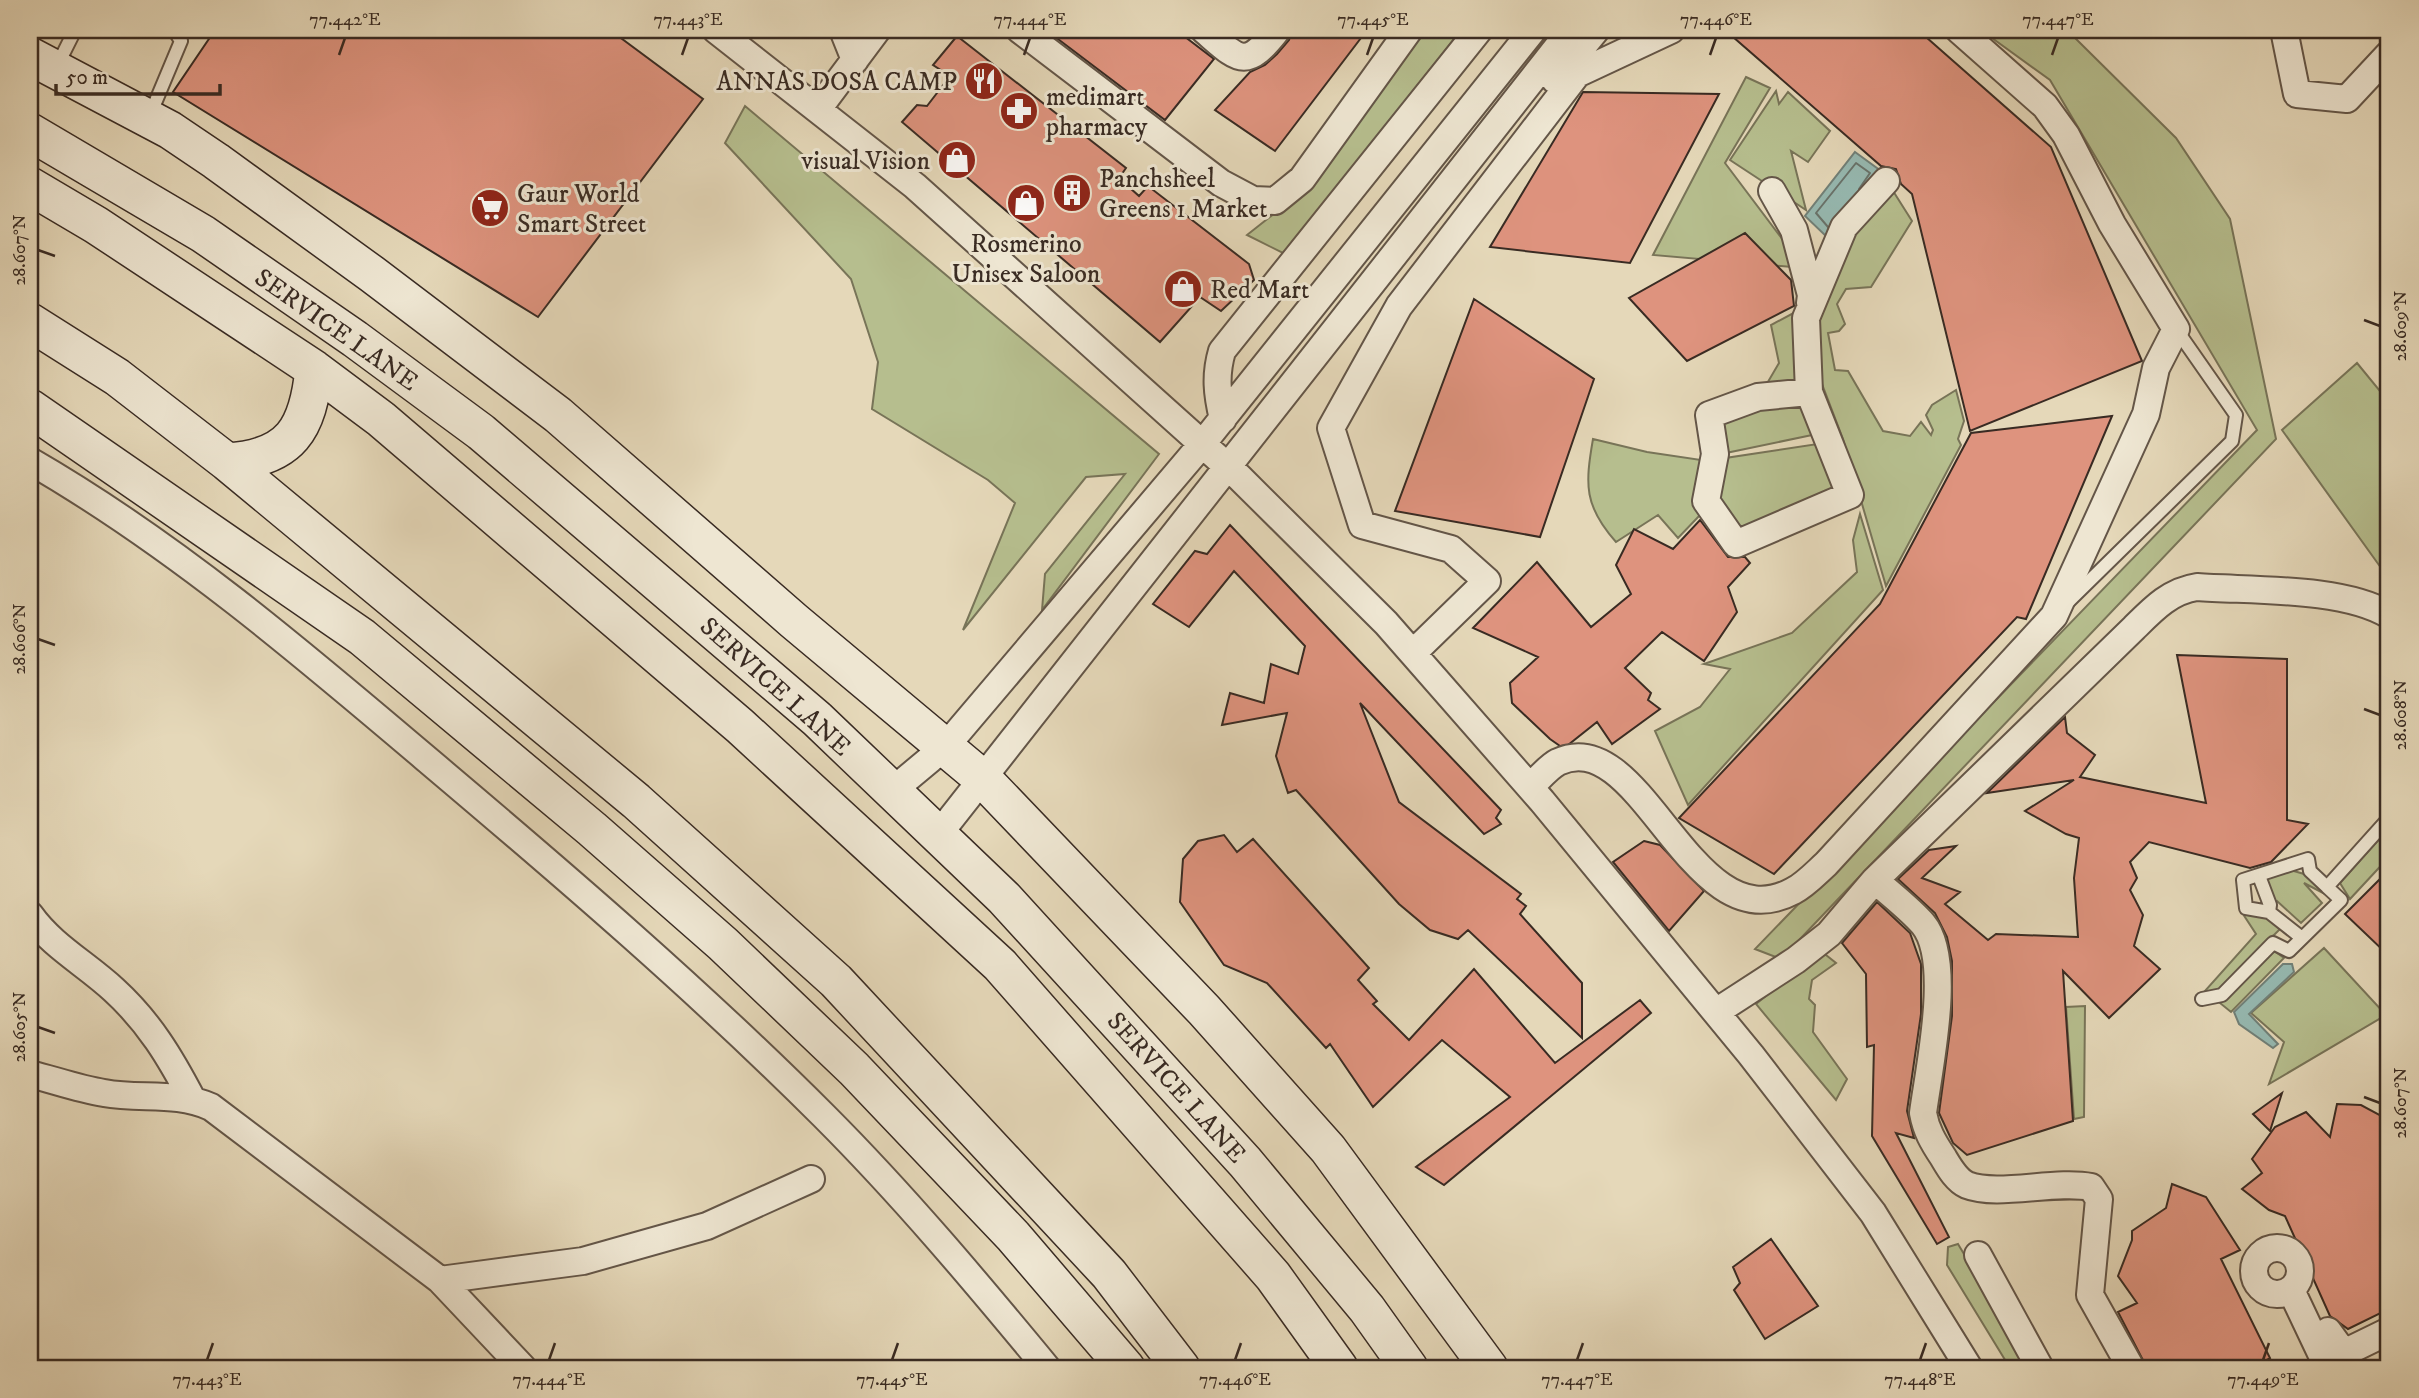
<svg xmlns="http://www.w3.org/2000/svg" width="2419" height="1398" font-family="'IM FELL DW Pica',serif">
<rect width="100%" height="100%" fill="#e5d8b9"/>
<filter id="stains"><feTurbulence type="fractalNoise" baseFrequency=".00286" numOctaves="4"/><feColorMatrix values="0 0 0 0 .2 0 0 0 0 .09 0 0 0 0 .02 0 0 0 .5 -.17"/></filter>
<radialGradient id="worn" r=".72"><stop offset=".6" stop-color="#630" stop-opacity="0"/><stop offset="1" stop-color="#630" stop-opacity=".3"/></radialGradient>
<!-- green -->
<path fill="#b6be8e" stroke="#787458" stroke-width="2" d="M1424,30H1461L1285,254L1247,235L1299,194Z
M1981,30H2067L2176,138L2230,219L2276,439L1781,959L1755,949L2257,430L2050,80Z
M1746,77L1770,88L1725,163L1804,268L1653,255Z
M1776,91L1779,104L1788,92L1830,131L1808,162L1791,151L1806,210L1730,160Z
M745,106L1159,454L1042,610L1045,574L1125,474L1086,477L963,630L1015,503L988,480L872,409L878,362L851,279L725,143Z
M1888,183L1912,221L1871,287L1846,289L1837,304L1845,324L1839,331L1828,333L1835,370L1848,371L1883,431L1910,436L1921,422L1931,435L1933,430L1926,415L1932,405L1956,390L1964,421L1958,439L1961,445L1886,586L1843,439L1809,350L1834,262Z
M1801,309L1802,389L1762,392L1779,363L1771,325Z
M2357,363L2389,402V579L2282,430Z
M1808,402L1817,434L1721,454L1713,418L1753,403Z
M1593,439L1647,452L1708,461L1701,514L1678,538L1658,515L1616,542C1584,506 1585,485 1593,439Z
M1824,443L1847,493L1734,539L1711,496L1719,459Z
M1860,514L1883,590L1688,805L1655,731L1700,707L1730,669L1704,664L1792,633L1857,572L1853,540Z
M2389,828V857L2350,899L2340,883Z
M2287,869L2304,874L2327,895L2304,883L2322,903L2301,923L2277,901L2273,904L2262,877Z
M2241,911L2265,914L2280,929L2215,994L2204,992L2256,934Z
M2324,948L2386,1015L2269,1084L2284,1042L2251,1013Z
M2273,950L2284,958L2231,1012L2220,1003Z
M1821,951L1836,963L1812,980L1809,999L1815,1005L1813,1032L1847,1079L1836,1100L1756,1004Z
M2085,1006L2084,1117L2074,1119L2066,1007Z
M1958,1244L2032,1368H2010L1947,1265L1948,1247Z"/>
<!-- water -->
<path fill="#96b9b1" stroke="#718078" stroke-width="2" d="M1855,152L1881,171L1829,239L1805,216Z
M2283,964H2292L2294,972L2249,1014L2278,1044L2273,1048L2239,1024L2234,1012Z"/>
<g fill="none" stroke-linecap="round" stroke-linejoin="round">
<!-- shore -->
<path stroke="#68726a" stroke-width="2" d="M1828,227L1816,213L1856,163L1870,173L1859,189"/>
</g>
<!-- building -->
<path fill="#de937e" stroke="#392b23" stroke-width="2" d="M215,30H610L703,99L538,317L173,92Z
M1046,30H1176L1214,59L1165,120Z
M1292,30H1367L1275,151L1215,110L1250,72L1265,65L1277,54L1289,40Z
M1725,30H1918L2051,147L2142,361L1970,431L1912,194L1901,184L1896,169L1881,166Z
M957,36L1126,168L1119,178L1139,196L1148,186L1249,264L1254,280L1221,311L1200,297L1160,342L902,122L917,105L927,106L950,76L933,65Z
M1583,92L1719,94L1630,263L1490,247Z
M1745,233L1791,280L1794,306L1687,361L1629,298Z
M1474,299L1594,379L1540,537L1395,511Z
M2112,416L2026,619L2017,617L1774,874L1679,818L1880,604L1971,433Z
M1700,520L1728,557H1745L1750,563L1728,587L1737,612L1704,661L1662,632L1625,668L1651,693L1648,700L1660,709L1612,744L1597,722L1568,745L1560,746L1550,739L1512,703L1510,683L1538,657L1473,628L1537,562L1591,627L1631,594L1616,565L1634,529L1673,549Z
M1230,525L1501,810L1496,818L1501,824L1484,834L1360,703L1399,802L1521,894L1517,899L1526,906L1520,914L1582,983V1038L1468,930L1458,939L1430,930L1399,904L1296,790L1288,793L1276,756L1287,713L1222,725L1230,693L1264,703L1271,664L1298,674L1305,646L1234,571L1189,627L1153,604L1195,551L1207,554Z
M2177,655L2287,659V820L2308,824L2271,862L2250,868L2149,842L2130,862L2137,878L2130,890L2143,915L2134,946L2160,969L2109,1018L2063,971L2073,1121L1967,1155L1953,1143L1939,1113L1952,1016V961L1947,937L1935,913L1898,879L1929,850L1956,846L1922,878L1960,892L1945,904L1988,940L1996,934L2078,937L2074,878L2079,838L2066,834L2025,811L2074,780L1987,793L2065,717L2067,733L2095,755L2080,777L2206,803Z
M1224,835L1237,852L1253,839L1369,968L1358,980L1377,1001L1373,1004L1409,1040L1474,969L1555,1063L1640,1000L1651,1013L1444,1185L1416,1167L1510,1097L1442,1040L1373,1107L1330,1044L1326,1048L1267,983L1224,965L1180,902L1183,859L1198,841Z
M1644,841L1660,845L1704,891L1669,931L1613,862Z
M2389,870V956L2345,914Z
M1877,902L1910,933L1921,964V1014L1907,1111L1914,1138L1896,1133L1949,1237L1937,1244L1872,1136L1874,1045L1867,1047L1866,974L1842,943Z
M2282,1093L2270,1131L2253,1114Z
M2337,1104L2361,1105L2389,1120V1309L2348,1329L2330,1316L2285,1216L2269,1210L2242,1189L2262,1173L2252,1159L2275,1127L2306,1112L2330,1137Z
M2172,1184L2206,1197L2240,1250L2221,1259L2270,1358L2252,1368H2147L2118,1312L2137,1303L2118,1276L2132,1240V1231L2166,1208Z
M1771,1239L1818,1306L1765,1339L1734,1290L1740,1283L1733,1267Z"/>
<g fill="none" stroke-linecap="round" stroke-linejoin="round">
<defs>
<path id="lane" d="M57,66L75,30
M150,115L181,41L174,30
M2069,601L2232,441L2236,415L2176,329
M2259,876L2270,905L2269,912
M2302,938L2269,912L2246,908L2243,880L2308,859L2310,871L2327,887
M2202,999L2222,995L2273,943L2289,951L2341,900L2327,887L2389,818"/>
<path id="street" d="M716,30L915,186L1239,477L1386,623L1542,801L1751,1055L1873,1213L1969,1368
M843,30L855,60
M1020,30L1221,183L1253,200L1275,201L1302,179L1409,30
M1204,30C1239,60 1245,71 1277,30
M2284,30L2297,94L2347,99L2389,54
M1555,80L1596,30
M818,109L877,30
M1772,191L1794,230L1811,295L1810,303
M1809,392L1758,397L1709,415L1715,454L1706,501L1736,544L1850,495L1809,392L1806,318L1844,227L1886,181
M1223,419C1217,394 1215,375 1222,351L1479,30
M30,461C174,544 304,655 430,762C565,876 699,991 824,1116C903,1195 976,1282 1047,1368
M1413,653L1487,581L1451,549L1362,525L1331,428L1399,306L1577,74L1671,30
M1530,787C1538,780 1548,767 1558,762C1643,722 1691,946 1793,891C1805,885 1816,873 1826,864L2054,616L2146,414L2156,368L2176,329L2112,224L2066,135L2045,106L1959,30
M892,791L946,746L1203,443L1533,30
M938,835L1571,30
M1875,880C1890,894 1909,908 1923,924C1953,960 1929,1067 1923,1113C1926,1130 1933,1142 1943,1157C1949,1167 1956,1180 1967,1185C1997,1197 2055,1180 2091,1187L2099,1199L2090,1295L2131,1368
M30,915C52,946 86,964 114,990C149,1022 170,1057 192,1099
M1716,1012L1796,960L1829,934L1875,880L2134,628C2153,609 2170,591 2197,587C2252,591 2343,587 2389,615
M30,1074C54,1080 79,1089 104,1093C141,1100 175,1091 211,1107L440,1280L523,1368
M2254 1271a23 23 0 1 1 46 0a23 23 0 1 1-46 0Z
M1978,1255L2040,1368
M440,1280L583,1261L707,1226L811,1179
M2291,1290L2328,1368
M2328,1331L2341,1349L2348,1351L2389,1331"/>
<path id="secondary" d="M30,56L170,130L216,161L372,274L558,415L794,621L983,779L1204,1010L1328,1149L1489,1368
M30,132L203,234L355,339L481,432L817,719L1004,898L1245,1162L1367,1309L1409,1368
M30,186L96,225L314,369L381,419L740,726L1000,965L1273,1276L1339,1368
M30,322L117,377L227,462L636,801L836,981L1109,1274L1181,1368
M30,408L362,637L592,829L723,944L854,1069L1013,1236L1126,1368
M227,462C291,458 308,429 314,369"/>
</defs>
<!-- lane casing -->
<use href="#lane" stroke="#645648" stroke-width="16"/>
<!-- street casing -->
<use href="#street" stroke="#645648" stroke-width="30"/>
<!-- secondary casing -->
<use href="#secondary" stroke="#392b23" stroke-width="40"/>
<!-- lane -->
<use href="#lane" stroke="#eee6d2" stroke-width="12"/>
<!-- street -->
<use href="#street" stroke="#eee6d2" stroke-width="26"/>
<!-- secondary -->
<use href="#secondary" stroke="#eee6d2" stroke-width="37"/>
</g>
<!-- ticks -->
<path fill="none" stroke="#392b23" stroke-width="2.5" d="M339,55L345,38M682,55L688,38M1024,55L1030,38M1367,55L1373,38M1710,55L1716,38M2052,55L2058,38M38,250L55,256M2364,320L2380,326M38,639L55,645M2364,709L2380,715M38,1027L55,1033M2364,1097L2380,1103M207,1360L213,1343M549,1360L555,1343M892,1360L898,1343M1235,1360L1241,1343M1577,1360L1583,1343M1920,1360L1926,1343M2263,1360L2269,1343"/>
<!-- icons -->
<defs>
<symbol id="restaurant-disc" viewBox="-11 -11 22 22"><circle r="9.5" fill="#8f2418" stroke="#eee6d2"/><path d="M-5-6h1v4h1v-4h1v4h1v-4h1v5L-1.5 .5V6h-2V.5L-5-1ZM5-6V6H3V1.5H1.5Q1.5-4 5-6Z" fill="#fff"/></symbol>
<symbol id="pharmacy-disc" viewBox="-11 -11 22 22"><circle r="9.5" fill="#8f2418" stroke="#eee6d2"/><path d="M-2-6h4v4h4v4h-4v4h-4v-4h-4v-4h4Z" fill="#fff"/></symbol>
<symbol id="shop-disc" viewBox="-11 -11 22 22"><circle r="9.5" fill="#8f2418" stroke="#eee6d2"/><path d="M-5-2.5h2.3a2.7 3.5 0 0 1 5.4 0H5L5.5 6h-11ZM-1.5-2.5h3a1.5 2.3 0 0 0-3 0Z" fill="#fff"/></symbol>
<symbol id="building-disc" viewBox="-11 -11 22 22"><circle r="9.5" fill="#8f2418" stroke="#eee6d2"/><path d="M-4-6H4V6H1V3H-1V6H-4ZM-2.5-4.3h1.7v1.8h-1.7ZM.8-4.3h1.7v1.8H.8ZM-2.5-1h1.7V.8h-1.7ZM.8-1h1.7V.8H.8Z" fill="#fff"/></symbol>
<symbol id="supermarket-disc" viewBox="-11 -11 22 22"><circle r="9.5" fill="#8f2418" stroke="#eee6d2"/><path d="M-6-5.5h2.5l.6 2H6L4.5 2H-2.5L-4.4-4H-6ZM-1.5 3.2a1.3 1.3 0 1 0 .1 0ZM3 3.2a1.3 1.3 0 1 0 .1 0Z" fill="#fff"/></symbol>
</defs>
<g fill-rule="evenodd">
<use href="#restaurant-disc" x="962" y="59" width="44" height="44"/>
<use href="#pharmacy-disc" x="997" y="89" width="44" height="44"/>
<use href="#shop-disc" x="935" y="138" width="44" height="44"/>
<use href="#building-disc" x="1050" y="171" width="44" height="44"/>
<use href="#shop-disc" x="1004" y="181" width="44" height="44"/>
<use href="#supermarket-disc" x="468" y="186" width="44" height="44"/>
<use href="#shop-disc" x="1161" y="267" width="44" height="44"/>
</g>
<g text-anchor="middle" stroke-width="6" stroke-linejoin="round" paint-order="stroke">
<!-- poi labels -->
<g font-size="26" fill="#392b23" stroke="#eee6d2" text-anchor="start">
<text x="957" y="90" text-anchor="end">ANNAS DOSA CAMP</text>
<text x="1046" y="105">medimart<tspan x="1046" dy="30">pharmacy</tspan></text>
<text x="930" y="169" text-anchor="end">visual Vision</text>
<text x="1099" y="187">Panchsheel<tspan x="1099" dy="30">Greens 1 Market</tspan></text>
<text x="517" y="202">Gaur World<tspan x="517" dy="30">Smart Street</tspan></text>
<text x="1026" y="252" text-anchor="middle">Rosmerino<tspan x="1026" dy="30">Unisex Saloon</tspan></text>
<text x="1210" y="298">Red Mart</text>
</g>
<!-- street labels -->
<g font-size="26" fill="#392b23" stroke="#eee6d2">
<text transform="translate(337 329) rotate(35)" y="9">SERVICE LANE</text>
<text transform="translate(776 686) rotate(42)" y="9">SERVICE LANE</text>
<text transform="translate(1177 1087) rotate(48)" y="9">SERVICE LANE</text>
</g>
</g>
<!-- margin -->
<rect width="2419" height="1398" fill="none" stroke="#e5d8b9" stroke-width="77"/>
<!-- scale -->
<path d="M56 84v10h164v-10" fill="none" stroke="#392b23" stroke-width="3.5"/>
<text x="66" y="84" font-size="21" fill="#392b23" stroke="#eee6d2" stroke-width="5" paint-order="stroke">50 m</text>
<rect x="38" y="38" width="2342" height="1322" fill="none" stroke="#392b23" stroke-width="2.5"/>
<g font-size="18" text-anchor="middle" fill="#392b23">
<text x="345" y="25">77.442°E</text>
<text x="688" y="25">77.443°E</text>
<text x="1030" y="25">77.444°E</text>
<text x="1373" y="25">77.445°E</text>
<text x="1716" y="25">77.446°E</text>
<text x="2058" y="25">77.447°E</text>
<text transform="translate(19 250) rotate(-90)" y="6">28.607°N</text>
<text transform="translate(2400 326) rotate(-90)" y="6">28.609°N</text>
<text transform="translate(19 639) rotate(-90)" y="6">28.606°N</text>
<text transform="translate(2400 715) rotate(-90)" y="6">28.608°N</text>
<text transform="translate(19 1027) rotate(-90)" y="6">28.605°N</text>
<text transform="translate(2400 1103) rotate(-90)" y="6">28.607°N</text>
<text x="207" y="1385">77.443°E</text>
<text x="549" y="1385">77.444°E</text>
<text x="892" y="1385">77.445°E</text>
<text x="1235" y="1385">77.446°E</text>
<text x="1577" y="1385">77.447°E</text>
<text x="1920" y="1385">77.448°E</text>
<text x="2263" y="1385">77.449°E</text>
</g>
<rect width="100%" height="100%" filter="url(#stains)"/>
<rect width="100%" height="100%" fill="url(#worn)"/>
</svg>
